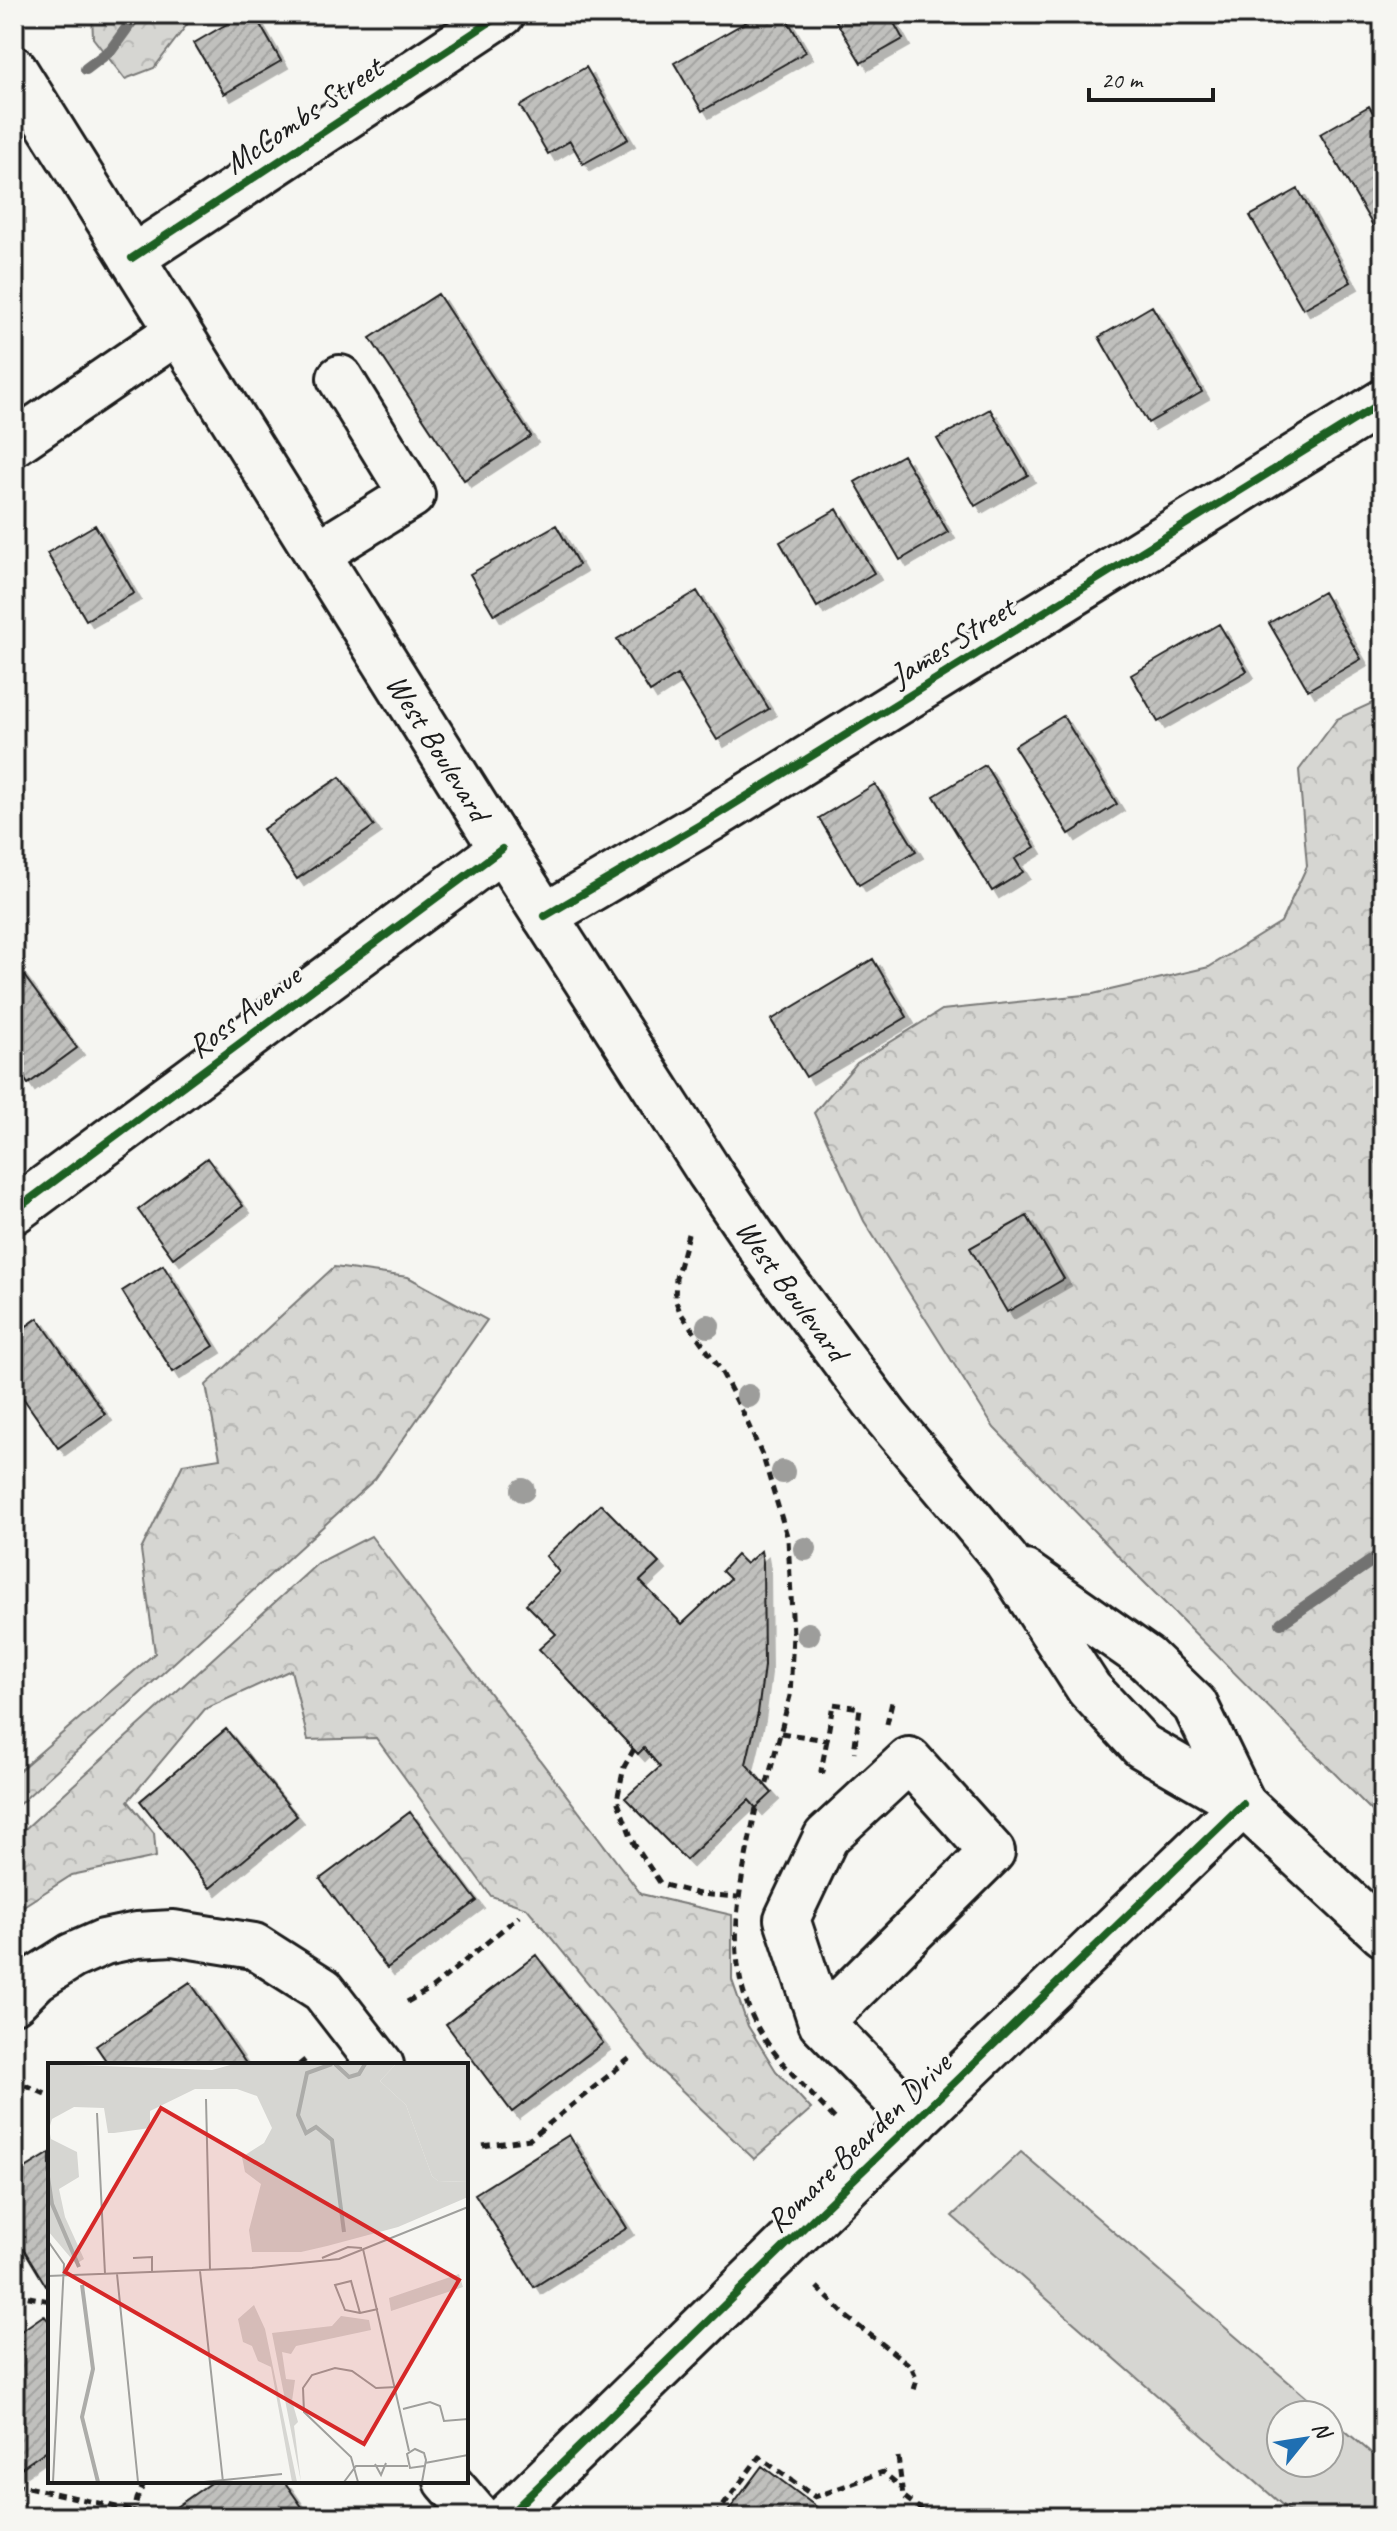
<svg xmlns="http://www.w3.org/2000/svg" width="1397" height="2531" font-family="Caveat,sans-serif">
<defs>
<pattern id="forest-crowns" width="20" height="18" patternUnits="userSpaceOnUse" patternTransform="scale(2)"><rect width="20" height="18" fill="#d6d6d2"/><path d="M2 6a3 3 0 1 1 6 0M12 15a3 3 0 1 1 6 0" fill="none" stroke="#b7b7b4"/></pattern>
<pattern id="building-hatch" width="6" height="6" patternUnits="userSpaceOnUse" patternTransform="scale(2)"><rect width="6" height="6" fill="#c0c0bd"/><path d="M-1 1l2-2M0 6l6-6M5 7l2-2" fill="none" stroke="#a4a4a2"/></pattern>
<filter id="shadow"><feDropShadow dx="7" dy="7" stdDeviation="0" flood-color="#0004"/></filter>
</defs>
<rect width="100%" height="100%" fill="#f6f6f2"/>
<filter id="ink" filterUnits="userSpaceOnUse"><feTurbulence type="fractalNoise" baseFrequency=".0125" numOctaves="2"/><feDisplacementMap in="SourceGraphic" scale="16" xChannelSelector="R" yChannelSelector="G"/><feConvolveMatrix kernelMatrix="1 2 1 2 8 2 1 2 1" color-interpolation-filters="sRGB"/></filter>
<g filter="url(#ink)">
<!-- green -->
<path fill="#d6d6d2" stroke="#797977" stroke-width="2" d="M1021,2152L1327,2415H1281V2463H1329V2417L1383,2463V2517H1296L952,2216Z"/>
<!-- forest -->
<path fill="url(#forest-crowns)" stroke="#797977" stroke-width="2" d="M92,14H195L154,68L125,79L93,38Z
M1383,698V1822L1129,1567L994,1428L864,1221L814,1113L857,1063L942,1010L1093,994L1209,967L1281,922L1307,866L1299,770L1337,719Z
M334,1267L408,1277L487,1320L375,1479L14,1809V1775L155,1653L141,1550L183,1464L220,1458L206,1385Z
M371,1536L641,1894L732,1915V1980L748,2026L776,2071L811,2109L754,2159L653,2063L527,1908L491,1896L376,1738L308,1740L291,1670L205,1709L128,1801L154,1833L156,1857L72,1875L14,1912V1839L318,1563Z"/>
<g fill="none" stroke-linecap="round" stroke-linejoin="round">
<!-- stream -->
<path stroke="#727271" stroke-width="12" d="M86,69L111,50L137,14
M1281,1623L1383,1553"/>
</g>
<!-- building -->
<path fill="url(#building-hatch)" stroke="#1c1c1c" stroke-width="2" filter="url(#shadow)" d="M244,14H254L281,61L224,94L194,43Z
M760,14H784L806,52L702,111L674,63Z
M832,14H889L903,39L861,63Z
M586,67L628,139L583,164L570,141L548,154L520,106Z
M1369,106L1383,129V234L1379,236L1320,134Z
M1298,189L1351,282L1303,309L1250,216Z
M438,294L531,436L464,480L370,338Z
M1152,306L1202,392L1148,423L1099,337Z
M990,409L1028,475L975,506L937,439Z
M903,455L948,532L900,560L855,482Z
M837,509L874,573L817,607L780,542Z
M95,525L134,593L86,620L47,553Z
M556,525L579,565L494,615L470,574Z
M697,591L769,709L717,740L677,675L650,692L617,639Z
M1323,592L1361,659L1308,690L1269,623Z
M1219,624L1247,671L1158,722L1131,675Z
M1063,716L1117,804L1069,834L1014,746Z
M985,765L1035,847L1015,859L1023,872L992,891L934,796Z
M340,777L374,826L297,879L263,829Z
M875,784L916,851L859,885L819,818Z
M873,959L907,1017L806,1077L771,1020Z
M14,962L77,1048L28,1084L14,1064Z
M207,1158L243,1206L173,1258L138,1210Z
M1027,1216L1064,1279L1007,1312L970,1248Z
M163,1265L214,1346L173,1372L122,1291Z
M38,1318L105,1414L58,1448L14,1385V1335Z
M601,1504L659,1563L640,1581L682,1624L730,1579L722,1571L737,1555L746,1564L761,1551L763,1562L764,1666L758,1713L746,1764L772,1793L756,1808L749,1800L686,1860L625,1798L660,1767L644,1748L638,1754L539,1649L556,1634L526,1604L559,1572L546,1556Z
M226,1729L297,1816L210,1888L140,1801Z
M410,1812L477,1901L387,1968L320,1879Z
M536,1955L603,2043L512,2112L446,2024Z
M190,1982L247,2065H109L96,2046Z
M569,2135L627,2228L534,2287L475,2194Z
M50,2153V2283L46,2286L14,2233V2175Z
M44,2315L50,2323V2448L17,2471L14,2467V2336Z
M762,2466L830,2517H724Z
M213,2481H284L309,2517H173L169,2512Z"/>
<g fill="none" stroke-linecap="round" stroke-linejoin="round">
<defs>
<path id="minor" d="M132,258L502,14
M14,443L178,331
M317,554L412,495L340,378
M545,916L710,819L1383,402
M14,1211L502,849
M14,2001L37,1978L72,1956L104,1942L137,1935L173,1933L254,1946L323,1990L381,2065
M821,2022L992,1852L909,1760L826,1837L787,1919L821,2022L916,2120
M447,2481L478,2517
M507,2517L821,2211L1243,1804"/>
<g id="major">
<path id="s1" d="M14,69L502,849L710,1173L767,1257L887,1418L1006,1560L1089,1689L1142,1746L1243,1804L1383,1934"/>
<path d="M1025,1573L1146,1658L1195,1705L1243,1804"/>
</g>
</defs>
<!-- minor casing -->
<use href="#minor" stroke="#1c1c1c" stroke-width="50"/>
<!-- major casing -->
<use href="#major" stroke="#1c1c1c" stroke-width="50"/>
<!-- path -->
<path stroke="#1c1c1c" stroke-width="5" stroke-dasharray="8 6" stroke-linecap="butt" d="M688,1234L676,1278L675,1299L680,1312L720,1369L743,1413L763,1457L788,1539L793,1634L790,1696L766,1787
M887,1724L892,1702
M781,1733L827,1740L833,1704L860,1708L854,1752
M827,1740L821,1771L831,1774
M634,1749L624,1767L617,1800L634,1844L661,1884L699,1894L738,1897
M756,1808C742,1878 721,1952 754,2020C770,2055 809,2091 836,2120
M407,2002L432,1988L519,1916
M299,2065L305,2060
M25,2085L50,2096
M483,2146L530,2139L634,2055
M817,2287L848,2318L911,2366L917,2379L914,2390
M14,2294L50,2301
M898,2457L903,2496L931,2517
M14,2484L134,2511
M133,2517L137,2499L145,2481
M386,2517L396,2508
M715,2517L759,2457L815,2497L883,2472L901,2487"/>
<!-- minor -->
<use href="#minor" stroke="#f6f6f2" stroke-width="44"/>
<!-- major -->
<use href="#major" stroke="#f6f6f2" stroke-width="44"/>
<defs>
<path id="cycleway" d="M132,258L502,14
M545,916L710,819L1383,402
M14,1211L502,849
M507,2517L821,2211L1243,1804"/>
</defs>
<!-- cycleway casing -->
<use href="#cycleway" stroke="#f6f6f2" stroke-width="13"/>
<!-- cycleway -->
<use href="#cycleway" stroke="#1b5e20" stroke-width="8"/>
</g>
<!-- trees -->
<g fill="#9d9d9b">
<circle cx="708" cy="1326" r="12"/>
<circle cx="748" cy="1396" r="12"/>
<circle cx="783" cy="1472" r="12"/>
<circle cx="523" cy="1490" r="12"/>
<circle cx="805" cy="1549" r="12"/>
<circle cx="808" cy="1634" r="12"/>
</g>
</g>
<g text-anchor="middle" stroke-width="6" stroke-linejoin="round" paint-order="stroke">
<!-- street labels -->
<g font-size="32" fill="#1c1c1c" stroke="#f6f6f2">
<text transform="translate(303 115) rotate(-34)" y="11">McCombs Street</text>
<text transform="translate(952 641) rotate(-32)" y="11">James Street</text>
<text dy="11" stroke="none"><textPath href="#s1" startOffset="800">West Boulevard</textPath></text>
<text transform="translate(244 1011) rotate(-37)" y="11">Ross Avenue</text>
<text dy="11" stroke="none"><textPath href="#s1" startOffset="1448">West Boulevard</textPath></text>
<text transform="translate(858 2142) rotate(-44)" y="11">Romare Bearden Drive</text>
</g>
</g>
<!-- overview -->
<g transform="translate(48 2063)">
<rect width="420" height="420" fill="#f6f6f2"/>
<path d="M348,1H420V119L390,118L384,113L358,42L332,18ZM411,211L415,224L343,248L341,235Z" fill="#d6d6d2"/>
<path d="M0,1L164,7L186,1H348L332,18L358,42L384,113L390,118L420,119V134L350,164L279,183L253,189H204L201,167L213,121L197,109L194,94L216,80L224,65L209,33L189,26H147L102,48V65L66,70H60L56,45L26,44L4,56L1,66L3,76L29,89L31,114L11,126L17,154L36,196L28,201L0,168ZM206,242L217,266L249,419H244L223,304L210,298L204,283L195,279L190,256ZM293,253L321,257L323,267L248,283L243,291L234,289L238,316L247,317L244,338L250,359L246,363L253,419L224,270L284,263Z" fill="#d6d6d2"/>
<path fill="none" stroke="#acaca9" stroke-width="4" d="M284,1L259,10L250,52L258,70L268,64L284,77L296,169M287,1L301,14L311,11L317,1M0,114L4,141L31,204M34,222L45,306L34,354L50,419"/>
<path fill="none" stroke="#9f9f9c" stroke-width="2" d="M158,36L162,207M49,50L57,211M0,178L16,201L5,419M315,186L361,388M85,195L104,194V210M274,195L300,184L314,185M152,208L175,419M69,211L90,419M0,213L204,205L291,196L420,144M312,250L303,218L287,222L297,247L312,250L330,246M355,346L382,339L392,343L396,358L420,356M377,400L420,392M327,401L333,412L338,400M156,419L234,411M296,419L308,403H360M310,419L303,394L256,349L255,325L264,312L287,305L304,308L328,325L349,324M374,419L378,397L376,390L367,386L359,391L362,405L376,403"/>
<path fill="#d62828" fill-opacity="0.15" stroke="#d62828" stroke-width="4" d="M113,45L411,217L316,381L17,209Z"/>
<rect width="420" height="420" fill="none" stroke="#1c1c1c" stroke-width="4"/>
</g>
<!-- margin -->
<rect width="1397" height="2531" fill="none" stroke="#f6f6f2" stroke-width="48"/>
<rect x="24" y="24" width="1349" height="2483" fill="none" stroke="#1c1c1c" stroke-width="3" filter="url(#ink)"/>
<!-- north arrow -->
<g transform="translate(1305 2439) rotate(60)"><circle r="38" fill="#f6f6f2" stroke="#9f9f9c" stroke-width="2"/>
<path d="M0-6L14 30L0 20L-14 30Z" fill="#1f6fb2"/>
<text y="-12" font-size="22" font-weight="bold" text-anchor="middle" fill="#1c1c1c">N</text>
</g>
<!-- scale -->
<path d="M1089 88v12h124v-12" fill="none" stroke="#1c1c1c" stroke-width="4"/>
<text x="1101" y="88" font-size="24" fill="#1c1c1c" stroke="#f6f6f2" stroke-width="6" paint-order="stroke">20 m</text>
</svg>
